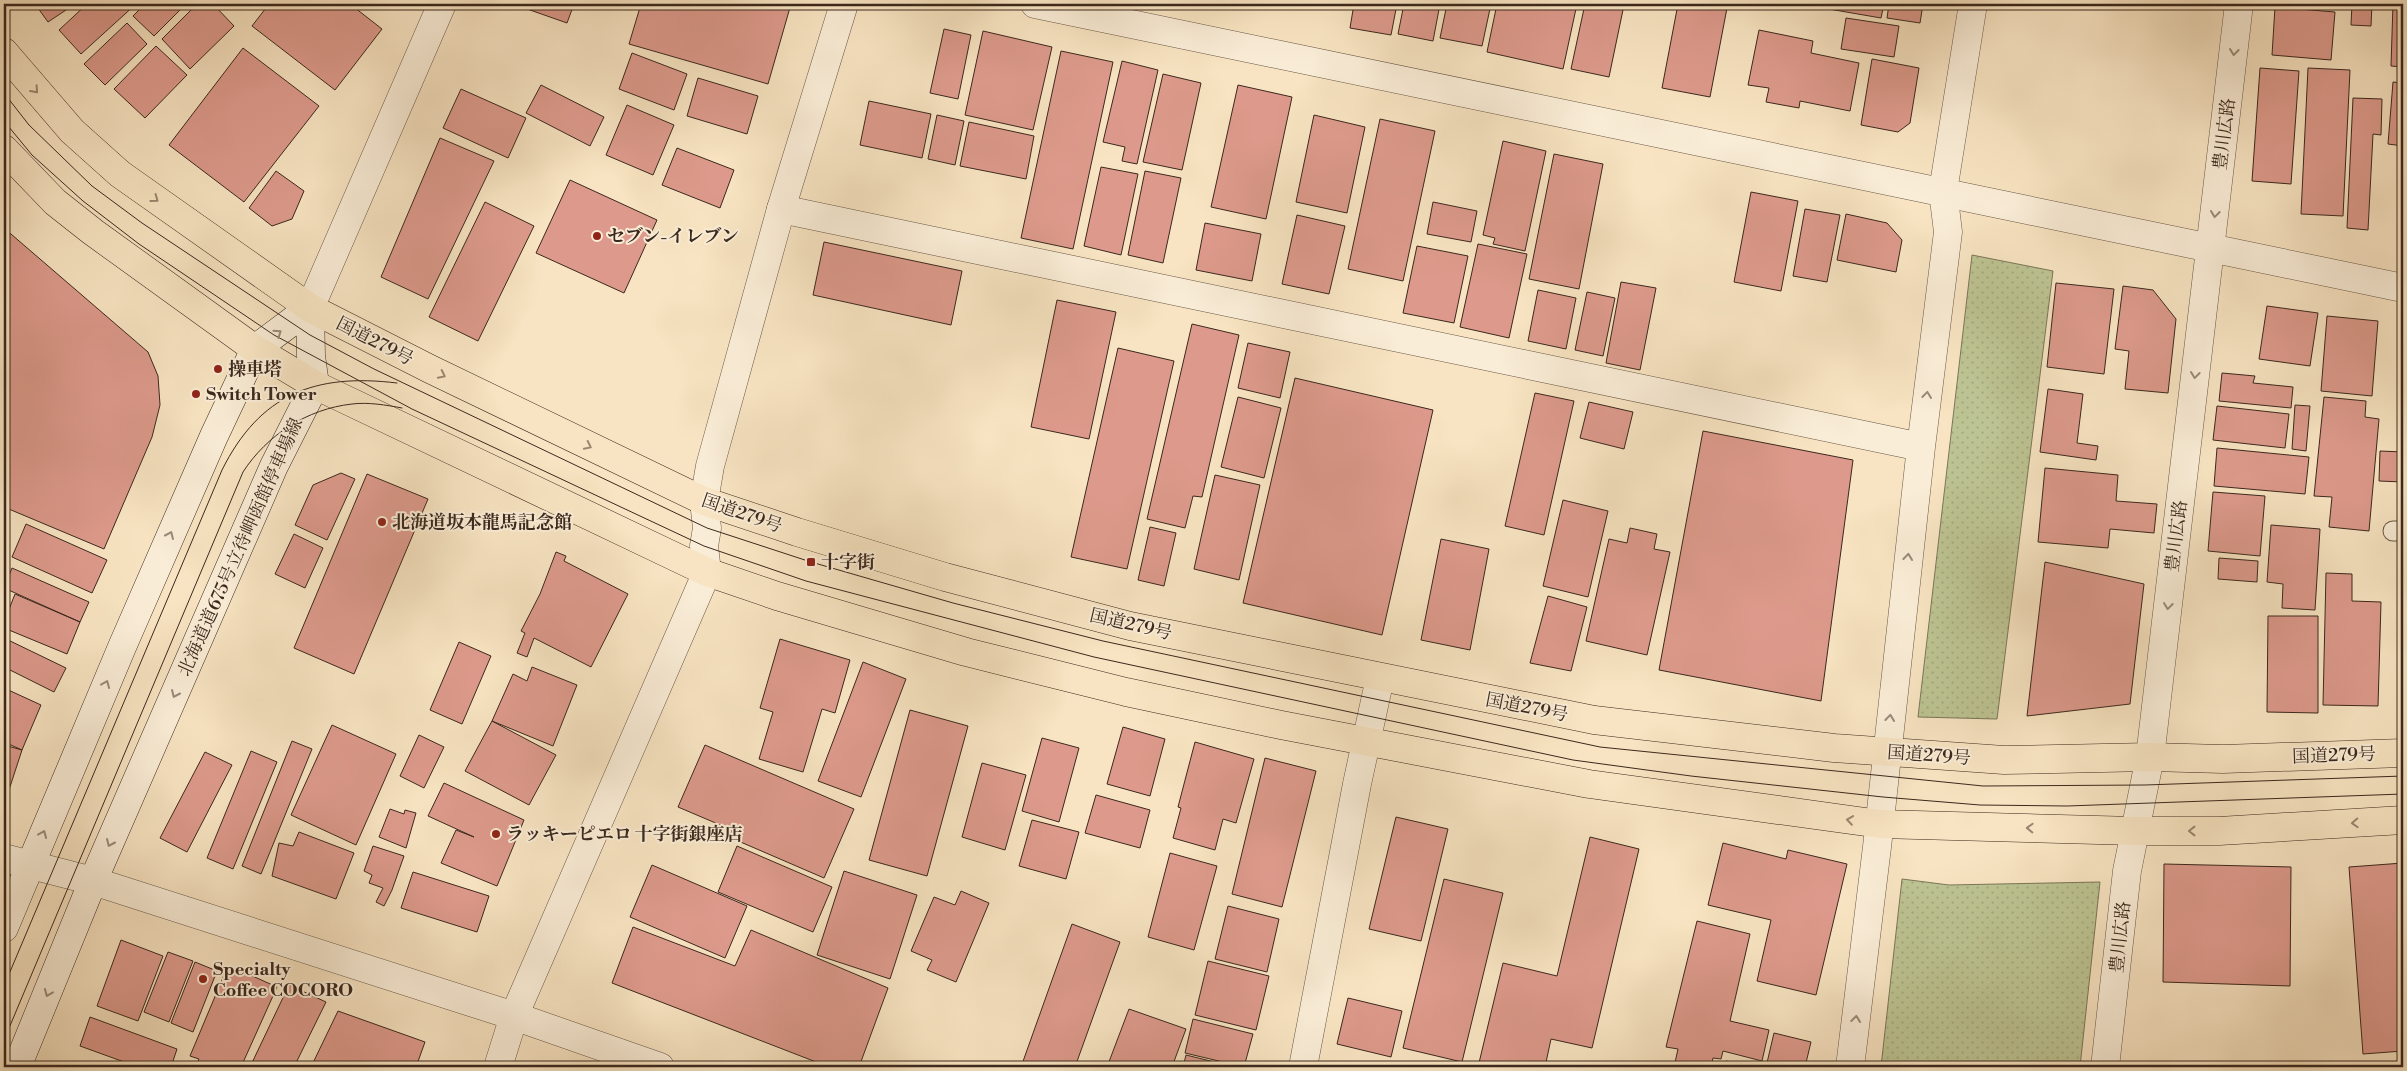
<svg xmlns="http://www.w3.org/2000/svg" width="2407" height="1071" font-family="'Libre Bodoni','Noto Serif JP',serif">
<defs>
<pattern id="grass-dots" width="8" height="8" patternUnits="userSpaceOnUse" patternTransform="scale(1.25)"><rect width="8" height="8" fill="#bdc493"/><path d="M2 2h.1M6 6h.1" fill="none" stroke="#a3a87e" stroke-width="1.8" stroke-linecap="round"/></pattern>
</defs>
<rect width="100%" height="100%" fill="#f8e4c2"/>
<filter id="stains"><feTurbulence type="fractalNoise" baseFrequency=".004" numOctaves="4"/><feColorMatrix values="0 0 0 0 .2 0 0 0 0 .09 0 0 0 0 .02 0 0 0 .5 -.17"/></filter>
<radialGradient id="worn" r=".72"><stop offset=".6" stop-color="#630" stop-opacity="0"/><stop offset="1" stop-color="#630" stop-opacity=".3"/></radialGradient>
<!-- grass -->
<path fill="url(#grass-dots)" stroke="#7c7658" d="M1972,255L2053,271L1997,719L1918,717Z
M1902,879L1949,885L2100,882L2080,1067H1881Z"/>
<!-- building -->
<path fill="#dd9a8c" stroke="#3b281d" d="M35,4H75L48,22Z
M87,4H136L81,54L59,30Z
M145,4H186L154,36L133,16Z
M197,4H213L234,26L190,69L162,39Z
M224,4H236L230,10Z
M269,4H350L382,29L335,90L252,26Z
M513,4H574L567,23Z
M641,4H791L768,84L629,44Z
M1354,4H1397L1391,35L1350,28Z
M1404,4H1440L1433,41L1398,34Z
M1447,4H1491L1482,46L1440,38Z
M1497,4H1577L1563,69L1487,52Z
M1585,4L1624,5L1609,77L1571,69Z
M1678,4H1701L1727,8L1710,97L1662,88Z
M1800,4H1884L1881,18Z
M1889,4H1923L1920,23L1887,18Z
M2311,4H2348V7Z
M2352,4H2372L2371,26L2351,25Z
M2393,4H2403V67L2391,66Z
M2275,7L2335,12L2331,60L2272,55Z
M1846,18L1899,26L1894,57L1841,49Z
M127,23L147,44L105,85L84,64Z
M944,29L971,35L958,99L930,93Z
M1759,30L1813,41L1811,53L1859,63L1850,111L1800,101L1799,108L1766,102L1769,88L1748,85Z
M983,31L1052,47L1033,130L965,115Z
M156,46L187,75L145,118L114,89Z
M243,48L319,106L244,202L169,145Z
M1061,51L1113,62L1073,249L1021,238Z
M632,53L687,74L674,110L619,89Z
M1872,59L1919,68L1910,123L1898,132L1861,125Z
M1122,61L1158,70L1137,164L1122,161L1125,147L1103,142Z
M2260,68L2299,71L2291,184L2252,181Z
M2308,68L2350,70L2343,216L2301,214Z
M1163,74L1201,83L1182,170L1143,162Z
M698,78L758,96L747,134L687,116Z
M2393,82L2403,83V146L2388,144Z
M541,85L604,117L590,146L526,113Z
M1238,85L1292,97L1266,219L1211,207Z
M461,89L526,118L508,158L443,128Z
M2353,98L2382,99L2381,135L2373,134L2368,230L2347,228Z
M869,101L931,114L922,158L860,145Z
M627,105L674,125L653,175L606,155Z
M937,115L964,121L955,165L928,159Z
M1314,115L1365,127L1347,213L1296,202Z
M1380,119L1435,131L1403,281L1348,269Z
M969,122L1034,136L1026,179L960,166Z
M440,138L494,161L428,299L381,277Z
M1503,141L1546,151L1525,251L1493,244L1495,238L1483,235Z
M677,148L734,170L720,208L662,185Z
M1554,154L1603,164L1579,289L1529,279Z
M1101,167L1138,174L1121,255L1084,246Z
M276,171L304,191L292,219L272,226L249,208Z
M1145,171L1181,178L1163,263L1128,255Z
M570,180L657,220L624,293L536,253Z
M1751,192L1798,201L1781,291L1734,282Z
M485,202L534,226L478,341L429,317Z
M1433,202L1477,211L1471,242L1427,234Z
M1805,209L1840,215L1827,282L1793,276Z
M1846,214L1887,223L1902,240L1896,272L1837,260Z
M1297,215L1345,226L1329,294L1282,284Z
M1205,223L1261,234L1252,281L1196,270Z
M4,228L148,352L158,376L160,405L152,437L104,549L4,507Z
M824,242L962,271L951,325L813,295Z
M1478,244L1527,254L1509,338L1460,327Z
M1417,246L1468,256L1454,323L1403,313Z
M1621,282L1656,288L1640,370L1606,363Z
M2056,283L2114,289L2104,374L2047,367Z
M2123,286L2153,290L2176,319L2168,393L2125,389L2129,351L2115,349Z
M1538,290L1576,298L1566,349L1528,341Z
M1587,292L1615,298L1603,356L1575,350Z
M1057,300L1116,312L1089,439L1031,427Z
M2267,306L2318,313L2310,366L2259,359Z
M2327,316L2378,321L2372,396L2321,391Z
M1192,324L1239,335L1202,497L1193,496L1185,528L1147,519Z
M1248,343L1290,352L1280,398L1238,388Z
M1118,348L1174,361L1127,569L1071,557Z
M2222,373L2255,376L2253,383L2293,387L2291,408L2219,401Z
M1295,378L1433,410L1382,635L1243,603Z
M2048,389L2083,394L2077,443L2098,446L2096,460L2040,452Z
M1535,393L1574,401L1544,535L1505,526Z
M1238,397L1281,408L1264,478L1221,467Z
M2324,397L2366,401L2365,417L2379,419L2369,531L2329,527L2332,497L2314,496Z
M1589,402L1633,412L1624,449L1580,438Z
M2295,405L2310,406L2306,451L2292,449Z
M2217,406L2289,414L2285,448L2213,440Z
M1703,431L1853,460L1821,701L1659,670Z
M2217,448L2309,457L2305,494L2214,486Z
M2380,451L2403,452V482L2379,481Z
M2045,468L2118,475L2116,501L2157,504L2154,533L2110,529L2108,548L2038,542Z
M341,473L355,479L327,540L295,525L313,485Z
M367,474L428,499L354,674L294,648Z
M1215,475L1260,485L1239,580L1194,569Z
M2213,492L2265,496L2260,556L2208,551Z
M1563,500L1608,511L1588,597L1543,586Z
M26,524L107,560L92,593L12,557Z
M2271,525L2320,529L2315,610L2282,608L2283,584L2267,582Z
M1150,527L1176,533L1164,586L1138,580Z
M1630,528L1657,534L1654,549L1670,552L1647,655L1586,641L1609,539L1627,543Z
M294,534L323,548L305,588L275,574Z
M1441,539L1489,549L1470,650L1421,640Z
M556,552L566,556L564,561L628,594L591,667L534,638L527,657L517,653L525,633L521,631L540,594Z
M2219,558L2258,561L2257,582L2218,579Z
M2045,562L2144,584L2130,704L2027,716Z
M12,568L89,602L80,622L4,588Z
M2326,573L2352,574V601L2381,602L2378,706L2323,705Z
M15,594L80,622L67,654L4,628V622Z
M1548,596L1587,607L1571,671L1530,663Z
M2268,616H2318V713L2267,712Z
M4,638L66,668L54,692L4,667Z
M780,639L850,660L835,713L822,709L803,772L759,759L773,712L760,708Z
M459,642L491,656L462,724L430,710Z
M863,662L906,679L861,797L818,781Z
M532,667L577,685L553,746L492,721L513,674L527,681Z
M4,688L41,705L22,750L4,742Z
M910,710L968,726L927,876L869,860Z
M492,721L556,755L529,805L465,771Z
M332,725L396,754L356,845L291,815Z
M1123,727L1165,739L1150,796L1107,784Z
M419,735L444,747L424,788L400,776Z
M1042,738L1079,748L1059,822L1022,811Z
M292,741L312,749L261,874L242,866Z
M1195,742L1254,759L1236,823L1223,819L1215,850L1173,838L1181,808L1178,807Z
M4,745L22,750L6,799L4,798Z
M705,745L854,809L824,878L729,837L732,830L678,807Z
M251,751L277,762L233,869L207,858Z
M205,752L232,765L187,852L160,838Z
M1265,758L1316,771L1282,907L1232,894Z
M982,763L1026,775L1005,850L962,837Z
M444,783L524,820L497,886L441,863L456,830L474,837L428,816Z
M1096,795L1150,810L1140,848L1085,833Z
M390,809L404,814L405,810L416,813L406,848L379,837Z
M1396,817L1448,829L1421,941L1369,929Z
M1032,820L1079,832L1066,879L1019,866Z
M299,832L354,853L336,899L272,876L279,843L293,846Z
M1590,837L1639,849L1592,1048L1551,1039L1545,1067H1478L1503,963L1557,976Z
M1723,843L1786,859L1788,850L1847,864L1816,995L1757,981L1771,920L1708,905Z
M373,846L404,856L392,890L384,906L376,902L383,888L369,883L372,875L364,871Z
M737,846L832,887L813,932L718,892Z
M1170,853L1217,866L1194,950L1148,937Z
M2403,863V1051L2363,1054L2349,867Z
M2164,864L2291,867L2290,986L2163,982Z
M652,865L747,906L725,958L630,917Z
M844,871L917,895L890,979L817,955Z
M413,872L489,896L477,932L401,908Z
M1444,879L1503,893L1462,1062L1403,1048Z
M961,891L989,903L956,982L927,970L932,960L911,951L934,897L955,905Z
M1228,906L1279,919L1267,972L1215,959Z
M1697,921L1750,934L1730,1021L1769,1030L1762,1061L1723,1051L1721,1059L1713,1058L1711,1067H1674L1678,1049L1666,1047Z
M1072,924L1120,942L1075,1067H1021Z
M633,927L735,966L751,930L888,988L859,1067H829L612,983Z
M121,940L163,956L138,1021L97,1006Z
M168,952L193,961L169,1022L144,1012Z
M1208,961L1269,976L1256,1030L1195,1015Z
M195,962L217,971L193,1032L171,1023Z
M227,968L237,972L239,970L277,987L241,1067H195L199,1059L190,1056Z
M289,985L326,1002L294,1067H250Z
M1348,998L1402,1011L1391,1057L1337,1044Z
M1129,1009L1186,1029L1172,1067H1107Z
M338,1011L425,1042L416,1067H311Z
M90,1017L177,1049L171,1067H138L80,1046Z
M1193,1019L1253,1034L1244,1067L1185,1053Z
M1774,1033L1811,1042L1805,1067H1766Z
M1186,1055L1235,1067H1183Z
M1726,1061L1755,1067H1725Z"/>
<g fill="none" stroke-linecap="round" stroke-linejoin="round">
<defs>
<path id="service" d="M2393,531H2403"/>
<path id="minor" d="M781,209L1921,447
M4,858L93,881L514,1016L660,1067
M1850,1067L1877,847L1921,447L1948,232L1943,191L1973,4
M2105,1067L2127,871L2150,757L2239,4"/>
<path id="tertiary" d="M1035,4L2403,288
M310,308L442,4
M498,1067L514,1016L707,572L704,546L707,528L704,501L710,466L781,209L844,4
M1303,1067L1357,784L1380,678"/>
<path id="secondary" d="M4,928L122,647L214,436L255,349L310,308
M17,1067L93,881L274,466L315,385L311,356L310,308"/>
<path id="trunk" d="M4,52L72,131L120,174L310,308L430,369L704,501L797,532L945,577L1130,626L1594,720L1834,748L2004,760L2150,757L2223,759L2403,753
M4,149L55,202L93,232L255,349L315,385L707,572L777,596L966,652L1126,692L1281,725L1589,784L1880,824L2135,831H2219L2403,820"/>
</defs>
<!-- service casing -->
<use href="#service" stroke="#6a5746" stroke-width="21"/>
<!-- minor casing -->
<use href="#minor" stroke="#6a5746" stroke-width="29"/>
<!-- tertiary casing -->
<use href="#tertiary" stroke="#6a5746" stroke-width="29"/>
<!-- secondary casing -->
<use href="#secondary" stroke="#3b281d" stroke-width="29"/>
<!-- trunk casing -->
<use href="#trunk" stroke="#3b281d" stroke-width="29"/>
<!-- service -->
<use href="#service" stroke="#faedd7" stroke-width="19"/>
<!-- minor -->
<use href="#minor" stroke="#faedd7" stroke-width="28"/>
<!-- tertiary -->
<use href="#tertiary" stroke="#faedd7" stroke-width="28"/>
<!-- secondary -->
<use href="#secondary" stroke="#faedd7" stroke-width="28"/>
<!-- trunk -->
<use href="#trunk" stroke="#f8e4c2" stroke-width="28"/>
<!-- tram -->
<path stroke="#3b281d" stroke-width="1" d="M4,93L29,125L92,186L142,223L310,335L374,369L707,528L811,562L953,603L1103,641L1600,747L1983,786L2145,785L2403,776
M4,121L32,155L83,201L139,244L274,335L412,409L704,546L806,581L1094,657L1573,760L1691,776L1883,797L1980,805L2067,806L2403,794
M4,986L222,470C260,394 315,373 397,383
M4,1040L243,472C267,435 307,409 352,404C368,402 386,405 402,408"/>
</g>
<!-- one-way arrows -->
<defs><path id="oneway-chevron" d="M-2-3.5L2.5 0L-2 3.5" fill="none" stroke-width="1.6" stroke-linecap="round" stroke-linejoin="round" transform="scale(1.25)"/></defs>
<g stroke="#9a8a7a">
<use href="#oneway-chevron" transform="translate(2234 52) rotate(97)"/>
<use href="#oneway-chevron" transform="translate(2215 214) rotate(97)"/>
<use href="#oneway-chevron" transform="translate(278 333) rotate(-35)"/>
<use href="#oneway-chevron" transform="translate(2195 375) rotate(97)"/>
<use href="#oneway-chevron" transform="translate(1927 395) rotate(-83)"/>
<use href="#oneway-chevron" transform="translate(170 535) rotate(-66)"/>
<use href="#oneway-chevron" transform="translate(1908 557) rotate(-84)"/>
<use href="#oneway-chevron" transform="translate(2168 606) rotate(97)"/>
<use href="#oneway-chevron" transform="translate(106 684) rotate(-67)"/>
<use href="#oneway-chevron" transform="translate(175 694) rotate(114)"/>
<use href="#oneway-chevron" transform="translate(1890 718) rotate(-84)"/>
<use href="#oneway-chevron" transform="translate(43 834) rotate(-67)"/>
<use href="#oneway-chevron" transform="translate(110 843) rotate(114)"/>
<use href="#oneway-chevron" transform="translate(48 993) rotate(112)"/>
<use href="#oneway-chevron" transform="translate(1856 1019) rotate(-83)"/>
</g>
<g stroke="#9a8670">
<use href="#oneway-chevron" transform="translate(35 90) rotate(48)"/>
<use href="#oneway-chevron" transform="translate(155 199) rotate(36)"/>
<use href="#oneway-chevron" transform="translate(442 375) rotate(26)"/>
<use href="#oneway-chevron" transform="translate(588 446) rotate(26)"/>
<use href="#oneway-chevron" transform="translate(1850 820) rotate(-172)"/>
<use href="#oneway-chevron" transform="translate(2355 823) rotate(177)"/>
<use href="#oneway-chevron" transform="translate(2030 828) rotate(-178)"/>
<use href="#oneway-chevron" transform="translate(2192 831) rotate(180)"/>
</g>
<!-- markers -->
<g fill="#8f2418" stroke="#faedd7" stroke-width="2">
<circle cx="597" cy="236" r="5"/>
<circle cx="218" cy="369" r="5"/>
<circle cx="196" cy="394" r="5"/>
<circle cx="382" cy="522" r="5"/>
<rect x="806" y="557" width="10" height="10" rx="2.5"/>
<circle cx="496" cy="834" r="5"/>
<circle cx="203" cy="979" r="5"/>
</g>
<g text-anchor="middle" stroke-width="4" stroke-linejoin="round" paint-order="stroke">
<!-- street labels -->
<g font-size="18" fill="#3b281d" stroke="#faedd7">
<text transform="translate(2224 134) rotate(-83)" y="6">豊川広路</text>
<text transform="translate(375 341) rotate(27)" y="6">国道279号</text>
<text transform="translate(742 513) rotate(19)" y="6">国道279号</text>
<text transform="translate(2176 536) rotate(-83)" y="6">豊川広路</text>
<text transform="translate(240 547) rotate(-66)" y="6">北海道道675号立待岬函館停車場線</text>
<text transform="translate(1131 624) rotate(13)" y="6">国道279号</text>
<text transform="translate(1527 707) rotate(11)" y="6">国道279号</text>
<text transform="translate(1929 755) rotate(4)" y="6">国道279号</text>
<text transform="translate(2334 755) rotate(-2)" y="6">国道279号</text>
<text transform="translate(2120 937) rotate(-84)" y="6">豊川広路</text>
</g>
<!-- poi labels -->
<g font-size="18" font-weight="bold" fill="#3b281d" stroke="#faedd7" text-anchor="start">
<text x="607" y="242">セブン-イレブン</text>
<text x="228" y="375">操車塔</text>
<text x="206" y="400">Switch Tower</text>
<text x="392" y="528">北海道坂本龍馬記念館</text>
<text x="821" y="568">十字街</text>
<text x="506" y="840">ラッキーピエロ 十字街銀座店</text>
<text x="213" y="975">Specialty<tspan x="213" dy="21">Coffee COCORO</tspan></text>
</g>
</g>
<!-- margin -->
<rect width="2407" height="1071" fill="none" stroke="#f8e4c2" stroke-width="20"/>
<rect x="5" y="5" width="2397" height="1061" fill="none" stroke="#3b281d" stroke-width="2.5"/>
<rect x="10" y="10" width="2387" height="1051" fill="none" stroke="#3b281d"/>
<rect width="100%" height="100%" filter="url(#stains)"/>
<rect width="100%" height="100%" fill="url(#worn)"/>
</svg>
